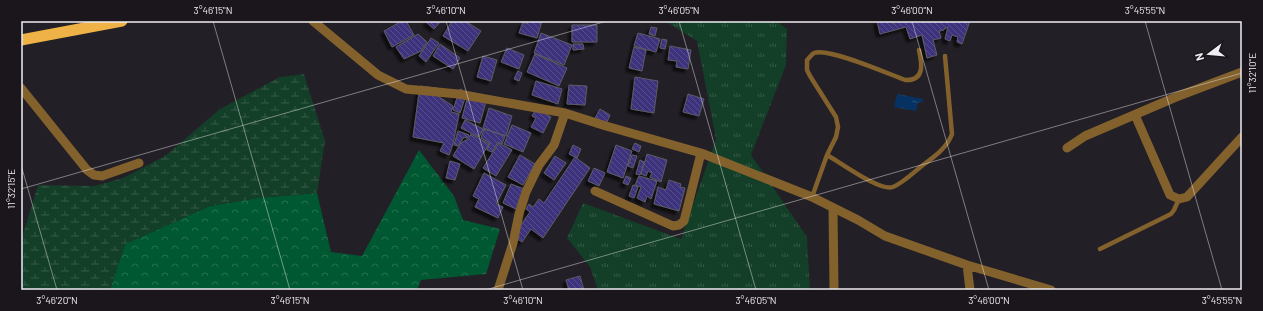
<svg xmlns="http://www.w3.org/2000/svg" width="1263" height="311" font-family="Barlow,sans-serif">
<defs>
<pattern id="grass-tufts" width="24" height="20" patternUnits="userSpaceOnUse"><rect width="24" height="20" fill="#133e27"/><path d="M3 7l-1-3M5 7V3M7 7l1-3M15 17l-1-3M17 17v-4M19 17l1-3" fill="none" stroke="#365a47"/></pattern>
<pattern id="forest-crowns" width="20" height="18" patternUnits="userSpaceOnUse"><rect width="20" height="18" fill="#005832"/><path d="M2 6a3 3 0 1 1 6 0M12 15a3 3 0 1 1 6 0" fill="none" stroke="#267050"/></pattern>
<pattern id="wetland-marsh" width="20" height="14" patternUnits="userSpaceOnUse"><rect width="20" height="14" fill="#133e27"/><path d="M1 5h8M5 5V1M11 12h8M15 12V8" fill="none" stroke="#365a47"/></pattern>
<pattern id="water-ripples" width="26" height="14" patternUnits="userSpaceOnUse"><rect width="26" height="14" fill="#063263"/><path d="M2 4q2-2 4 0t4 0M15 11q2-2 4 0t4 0" fill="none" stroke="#2b507a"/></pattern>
<pattern id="building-back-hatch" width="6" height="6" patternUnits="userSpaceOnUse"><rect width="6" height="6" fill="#3d307b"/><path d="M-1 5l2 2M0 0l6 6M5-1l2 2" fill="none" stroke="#594e8e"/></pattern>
<filter id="shadow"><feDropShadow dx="-3.5" dy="3.5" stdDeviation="1" flood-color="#0009"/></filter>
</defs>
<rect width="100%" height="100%" fill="#231f26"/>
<!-- grass -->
<path fill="url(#grass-tufts)" d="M665,21H776L787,29L786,65L751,155L807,237L810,290H598L590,267L567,238L583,203L681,239L716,139L697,41Z"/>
<!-- forest -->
<path fill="url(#forest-crowns)" d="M419,150L454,196L463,220L500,229L486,274L421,280L417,290H110L125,244L210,206L257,198L317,193L331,252L362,256Z"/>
<!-- wetland -->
<path fill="url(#wetland-marsh)" d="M304,74L325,141L317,193L257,198L210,206L125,244L110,290H21V241L38,185L94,186L123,178L165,156L220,109L280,77Z"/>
<!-- water -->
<path fill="url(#water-ripples)" d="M897,94L923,99L922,103L918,102L916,111L894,107Z"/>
<!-- building -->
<path fill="url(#building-back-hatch)" stroke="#5c5c65" filter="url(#shadow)" d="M402,21H406L414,35L392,47L384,31Z
M428,21H441L434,29L426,22Z
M452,21H465L481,31L468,51L443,36Z
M528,21H542L537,38L519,33L523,22L527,24Z
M877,21H892L893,24L895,23V21H970L962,44L957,42L958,37L952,35L950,41L945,39L948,27L944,29V30L939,31L941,38L933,40L937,55L927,58L922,35L910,39L906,27L880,34Z
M572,25H597V42H572Z
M651,27L657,28L655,36L649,34Z
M541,33L572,45L564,65L534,53Z
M638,33L660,39L656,52L634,46Z
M418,34L427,42L421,51L404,59L396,47Z
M431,38L439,43L426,62L419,56Z
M662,39L667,40L665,49L660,48Z
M440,44L460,58L453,69L433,56Z
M573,44H583L584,49L573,50Z
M670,46L691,50L688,69L676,67L677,61L668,60Z
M634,47L646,50L642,71L629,68Z
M507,48L524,55L519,69L501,62Z
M535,54L567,68L559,86L527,72Z
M483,56L497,60L491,81L477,77Z
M518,71L522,73L519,81L514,79Z
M635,77L658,81L654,113L631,109Z
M536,81L562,89L558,104L532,95Z
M569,85L587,86L585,105L567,104Z
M420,86L437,88L439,97L453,106L451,112L459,114L453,144L449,155L440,151L444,143L413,137Z
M460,89L467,92L460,113L453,110Z
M469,92L487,98L480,123L462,118Z
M688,94L704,99L699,116L683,112Z
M489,108L512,116L506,136L483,128Z
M536,109L551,117L543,133L531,127L536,118L532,116Z
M600,109L610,115L606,124L595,118Z
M465,120L483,129L479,137L461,128Z
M512,125L531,133L523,152L504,144Z
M484,129L505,136L502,144L498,142L492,152L487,150L490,143L481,138Z
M458,131L469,135L467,138L464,137L458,146L454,145Z
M471,134L489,144L474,169L453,156L461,143L468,139Z
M499,143L512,150L496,176L483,168Z
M635,143L641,146L639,152L632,149Z
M573,145L581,149L577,158L569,154Z
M616,145L632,151L623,178L607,172Z
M647,154L667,160L661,182L650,177L652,173L648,171L646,176L641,174Z
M520,155L535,164L523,185L508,177Z
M632,155L637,156L633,168L628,166Z
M555,156L566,163L554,180L544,173Z
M575,157L590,168L543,238L531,229L522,242L513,236L530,212L526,209L529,204L533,207L539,199L544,203Z
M640,160L644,162L640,175L636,174Z
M450,161L460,164L455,180L446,178Z
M594,168L605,173L599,186L588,181Z
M484,173L506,185L496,204L503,207L498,218L475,207L479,199L473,196Z
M626,176L631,178L628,185L623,183Z
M639,176L657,181L651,199L647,196L645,202L637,198L641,187L635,185Z
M669,180L681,184L680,187L685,188L679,211L654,204L658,187L666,190Z
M511,184L524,189L516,209L503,203Z
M633,185L638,187L634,198L629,196Z
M580,276L584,290H569L566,280Z"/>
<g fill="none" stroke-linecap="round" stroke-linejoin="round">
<!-- service -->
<path stroke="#82612c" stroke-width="4.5" d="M827,155C840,162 880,192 893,187C903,183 914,172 923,165C934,157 947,148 952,134L945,56
M812,197L827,155L836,137L838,127L836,117L810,76L807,70V60C809,58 812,54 814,53C828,47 889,74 905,80C925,81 922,64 919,50
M1100,249L1171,214L1174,210L1179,199"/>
<!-- minor -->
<path stroke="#82612c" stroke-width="9" d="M313,21L378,75L406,89L458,94L565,113L606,126L701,153L812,197L858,220L885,236L967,265L1051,290
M21,88L87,170L94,175L102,176L139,163
M1135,115L1170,195L1179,199L1187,197L1242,137
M1067,148L1085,136L1176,97L1242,72
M595,191L673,226L679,225L684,221L701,153
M833,208L834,290
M967,265L970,290
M498,290L513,243L519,214L526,192L539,165L554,145L565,113"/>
<!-- trunk -->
<path stroke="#eeb246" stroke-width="11" d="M21,40L122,21"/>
</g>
<!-- ticks -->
<path fill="none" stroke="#f0edf2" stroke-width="1" stroke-opacity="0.45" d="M213,21L290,290M446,21L523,290M679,21L756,290M912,21L989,290M1145,21L1222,290M21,165L57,290M21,189L607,21M485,290L1242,73"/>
<!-- border -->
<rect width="1263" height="311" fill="none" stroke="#1a161c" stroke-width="44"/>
<!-- north arrow -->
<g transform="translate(1209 54) rotate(254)" stroke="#1a161c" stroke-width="3" paint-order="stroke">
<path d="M0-3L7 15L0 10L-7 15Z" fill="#f0edf2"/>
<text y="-6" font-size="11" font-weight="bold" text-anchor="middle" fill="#f0edf2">N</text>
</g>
<rect x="22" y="22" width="1219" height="267" fill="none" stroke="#f0edf2" stroke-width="1.5"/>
<g font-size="10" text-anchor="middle" fill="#f0edf2">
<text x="213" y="14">3°46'15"N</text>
<text x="446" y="14">3°46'10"N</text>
<text x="679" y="14">3°46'05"N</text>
<text x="912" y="14">3°46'00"N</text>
<text x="1145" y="14">3°45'55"N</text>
<text transform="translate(1252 73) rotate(-90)" y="4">11°32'10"E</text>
<text transform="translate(11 189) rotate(-90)" y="4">11°32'15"E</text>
<text x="57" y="304">3°46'20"N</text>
<text x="290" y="304">3°46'15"N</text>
<text x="523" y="304">3°46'10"N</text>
<text x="756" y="304">3°46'05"N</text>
<text x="989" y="304">3°46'00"N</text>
<text x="1222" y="304">3°45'55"N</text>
</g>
</svg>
